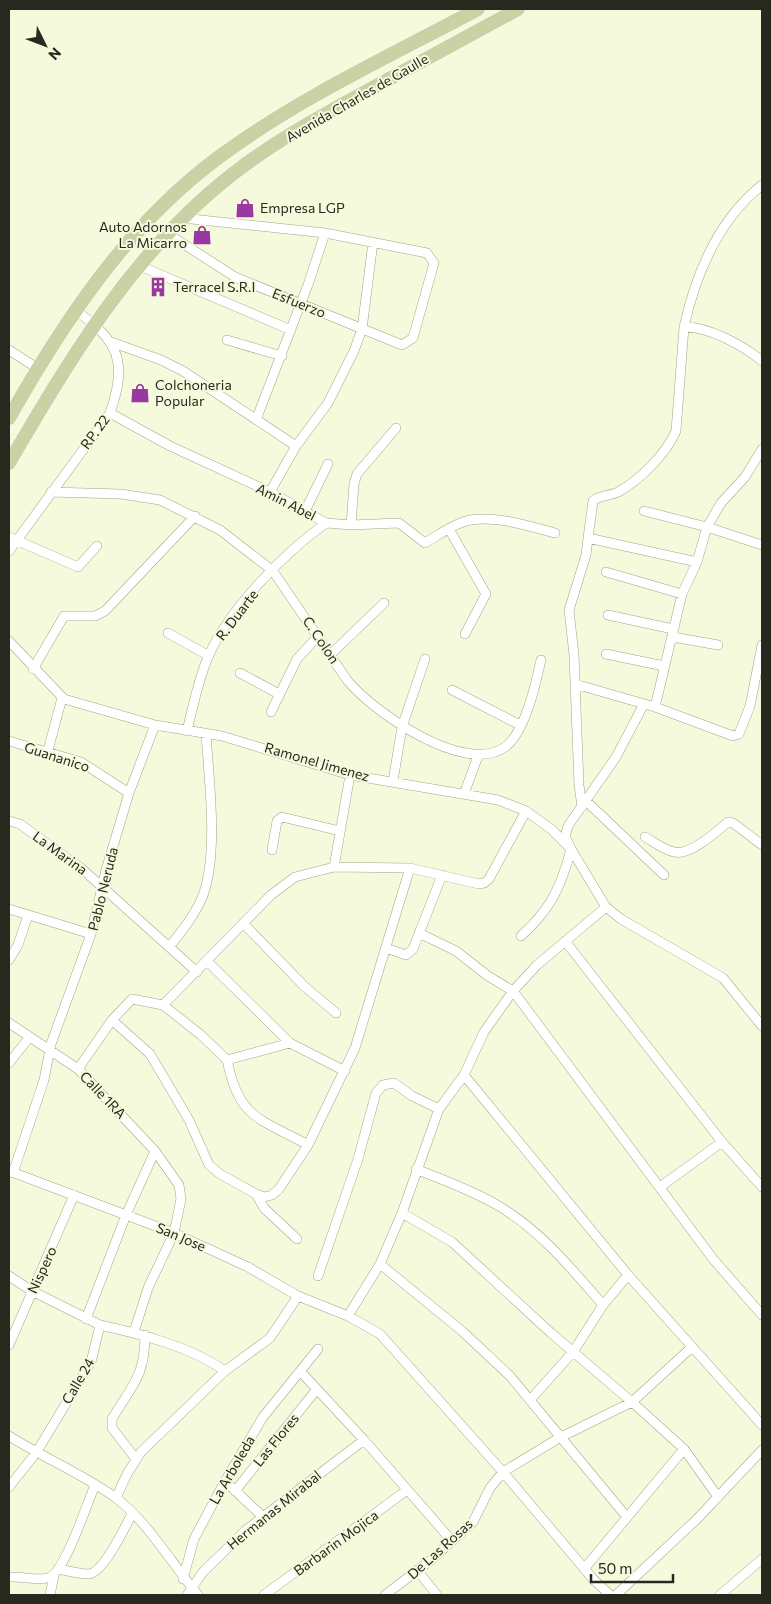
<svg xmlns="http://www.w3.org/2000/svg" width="771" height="1604" font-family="Commissioner,sans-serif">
<rect width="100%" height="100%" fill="#f5fadc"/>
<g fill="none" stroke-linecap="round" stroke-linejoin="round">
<defs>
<path id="street" d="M168,234L235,277L402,345L413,338L434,263L427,253L325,233L182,218
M140,266L291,330
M684,327C696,273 718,220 762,185
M227,340L282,356
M111,342L161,360L183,371L296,446
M9,350L37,368
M110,413L170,446L270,492L326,523L351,525L399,523L425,543C437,536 449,527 463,522C489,513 529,526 555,533
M256,420L309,282L325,233
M51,492L121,494L160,500L220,530L273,571L347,680C373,712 465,776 505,747C525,733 536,683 541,660
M270,492L296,446L328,403L354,351L362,329L373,242
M305,511L328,464
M644,511L707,527L762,545
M351,525L354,484L357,474L396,428
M449,529L486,594L465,634
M9,537L78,567L97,546
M9,551L110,413C128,362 119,341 75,310
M697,562L588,538L593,501C599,495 610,496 618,492C640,480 666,454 676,431L684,327C708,326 744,346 762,361
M606,572L682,594
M608,615L673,629
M168,633L209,656
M673,637L718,645
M9,641L64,699L155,725L222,736L350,775L498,800L526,811L551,829L571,849L606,907L621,919L723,978L762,1026
M331,654L384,603
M606,654L664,666
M33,669L64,616H95L105,611L195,516
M240,673L279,694
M575,684L655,707L733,736L739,734L750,706L762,645
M452,690L520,725
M655,707L682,594L697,562L707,527L721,503L745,477L762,449
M271,712L297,659L318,636
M187,731C193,706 198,681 208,657C229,609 284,553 326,523
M9,741L81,762L129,793
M47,754L62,698
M393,781L402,727L425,659
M464,794L478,756
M586,801L664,875
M582,807L579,785L574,655L569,610L586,555L588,538
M9,821L20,824L81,868L197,972
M645,837C654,842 664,850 674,852C690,856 716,832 728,822L733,823L762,845
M272,850L277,821L282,817L340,831
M334,867L350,775
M9,909L91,934
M243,923L304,986L336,1013
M419,933L456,951L488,976L513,991L713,1259L762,1315
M521,936C551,909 561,887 571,849L565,836L568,826L616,757L644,704
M565,941L722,1142L762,1187
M170,946C182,931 194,916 202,898C219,856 209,780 206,734
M386,948L406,955L413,949L442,875
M9,960L18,945L28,915
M207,961L290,1043L345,1071
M163,1005L271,895L295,877L334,867L410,868L479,884L484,883L489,879L526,811
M112,1020L150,1054L189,1120L209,1165L220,1174L256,1194L264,1197L272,1195L279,1189L308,1145L355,1048L410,868
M9,1023L78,1069L155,1151L126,1215L86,1319
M227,1060C239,1119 259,1118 308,1145
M9,1063L29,1038
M78,1069L112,1020L132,999L163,1005L201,1035L227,1060L290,1043
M464,1075L628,1275L762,1425
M416,1169C443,1180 472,1190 497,1205C539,1229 572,1269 603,1305
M9,1171L174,1233L248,1267L298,1296L348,1316L380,1334L503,1472L593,1579L610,1595
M13,1173L44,1080L51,1044L91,934L106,870L129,793L155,725
M660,1187L722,1142
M256,1194L264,1208L297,1239
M402,1213L452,1242L551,1333L632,1402L684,1449L718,1497
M380,1264L462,1331L510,1376L626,1516
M9,1276L32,1291L100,1325L91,1362L36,1453L9,1487
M318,1276L358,1159L376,1093L383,1085L394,1083L412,1096L439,1109
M348,1316L380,1264L402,1213L439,1109L464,1075L484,1032L513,991L537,965L606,907
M100,1325C141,1334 191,1347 225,1371
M134,1332L148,1288L174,1233L181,1199L179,1185L155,1151
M9,1345L74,1195
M301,1372L364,1440L452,1541
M530,1400L573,1352L603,1305L628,1275
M9,1436C44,1458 83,1474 116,1498C147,1521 173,1565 198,1595
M136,1459L112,1428V1419C132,1385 145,1377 145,1335
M225,1481L263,1517
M235,1491L317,1389
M116,1498L127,1474L141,1452L225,1371L270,1338L298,1296
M58,1569C68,1571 80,1574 89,1574C104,1572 125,1527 132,1514
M584,1569L684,1449
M417,1570L437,1595
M9,1577C21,1576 36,1581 48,1578C65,1573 87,1503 95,1485
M183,1579L194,1539L225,1481L263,1417L318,1349
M50,1595L54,1575
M187,1595L203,1572L246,1530L364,1440
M264,1595L407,1490
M385,1595L431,1560L473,1522L490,1488L503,1472L559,1438L632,1402L692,1347
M616,1595L697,1519L762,1450
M720,1595L762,1559"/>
<path id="primary" d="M9,418C64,321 128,224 219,157C297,99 392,55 478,9
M9,463C71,357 135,249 234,173C275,141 323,115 369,90C418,63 468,36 518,9"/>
</defs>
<!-- street casing -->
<use href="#street" stroke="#a2a68a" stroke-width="10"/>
<!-- primary casing -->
<use href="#primary" stroke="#fff" stroke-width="15"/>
<!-- street -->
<use href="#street" stroke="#fff" stroke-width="9"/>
<!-- primary -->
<use href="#primary" stroke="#cbd0a5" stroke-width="14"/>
</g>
<!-- icons -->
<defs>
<symbol id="shop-bare" viewBox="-9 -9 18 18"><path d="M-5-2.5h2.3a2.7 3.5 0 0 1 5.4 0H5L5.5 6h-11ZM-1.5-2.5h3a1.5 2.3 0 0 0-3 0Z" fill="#9838a0" stroke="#f5fadc" stroke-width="2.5" paint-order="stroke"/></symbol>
<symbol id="building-bare" viewBox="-9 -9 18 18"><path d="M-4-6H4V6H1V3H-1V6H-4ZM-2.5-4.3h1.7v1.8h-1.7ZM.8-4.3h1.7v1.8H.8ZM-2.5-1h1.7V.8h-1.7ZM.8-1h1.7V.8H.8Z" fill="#9838a0" stroke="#f5fadc" stroke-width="2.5" paint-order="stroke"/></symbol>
</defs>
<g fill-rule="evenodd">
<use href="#shop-bare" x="231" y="194" width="28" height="28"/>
<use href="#shop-bare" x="188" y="221" width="28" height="28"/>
<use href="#building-bare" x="144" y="273" width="28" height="28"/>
<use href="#shop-bare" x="126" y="379" width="28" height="28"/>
</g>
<g text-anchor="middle" stroke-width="4" stroke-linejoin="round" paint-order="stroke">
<!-- street labels -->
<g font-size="14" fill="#27291e" stroke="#f5fadc">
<text transform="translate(357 98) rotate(-30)" y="5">Avenida Charles de Gaulle</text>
<text transform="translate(299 303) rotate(22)" y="5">Esfuerzo</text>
<text transform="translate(95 432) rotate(-54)" y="5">RP. 22</text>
<text transform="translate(286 502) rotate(27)" y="5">Amin Abel</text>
<text transform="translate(237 615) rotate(-53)" y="5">R. Duarte</text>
<text transform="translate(321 640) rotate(56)" y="5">C. Colon</text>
<text transform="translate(57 757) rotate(18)" y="5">Guananico</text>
<text transform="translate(317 762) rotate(16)" y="5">Ramonel Jimenez</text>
<text transform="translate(60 853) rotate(36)" y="5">La Marina</text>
<text transform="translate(103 889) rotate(-76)" y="5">Pablo Neruda</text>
<text transform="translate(103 1095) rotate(46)" y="5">Calle 1RA</text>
<text transform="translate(181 1237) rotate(23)" y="5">San Jose</text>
<text transform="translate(42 1270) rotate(-65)" y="5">Nispero</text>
<text transform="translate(78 1381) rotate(-60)" y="5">Calle 24</text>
<text transform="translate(276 1440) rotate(-51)" y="5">Las Flores</text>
<text transform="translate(232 1470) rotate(-60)" y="5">La Arboleda</text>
<text transform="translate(274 1510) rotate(-39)" y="5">Hermanas Mirabal</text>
<text transform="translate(336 1543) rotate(-36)" y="5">Barbarin Mojica</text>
<text transform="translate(440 1549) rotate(-42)" y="5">De Las Rosas</text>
</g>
<!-- poi labels -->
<g font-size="14" fill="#27291e" stroke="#f5fadc" text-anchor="start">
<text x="260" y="213">Empresa LGP</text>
<text x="187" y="232" text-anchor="end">Auto Adornos<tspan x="187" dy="16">La Micarro</tspan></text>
<text x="173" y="292">Terracel S.R.I</text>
<text x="155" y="390">Colchoneria<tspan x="155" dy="16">Popular</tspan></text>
</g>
</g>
<!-- border -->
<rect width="771" height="1604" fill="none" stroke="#27291e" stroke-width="20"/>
<!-- north arrow -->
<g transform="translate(45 45) rotate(132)" stroke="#f5fadc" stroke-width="4" paint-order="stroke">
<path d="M0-4L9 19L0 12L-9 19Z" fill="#27291e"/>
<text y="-8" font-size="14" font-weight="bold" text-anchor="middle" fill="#27291e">N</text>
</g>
<!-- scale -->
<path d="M591 1574v8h82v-8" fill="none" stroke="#27291e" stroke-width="2.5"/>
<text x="598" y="1574" font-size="15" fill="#27291e" stroke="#f5fadc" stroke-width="4" paint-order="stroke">50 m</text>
</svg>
